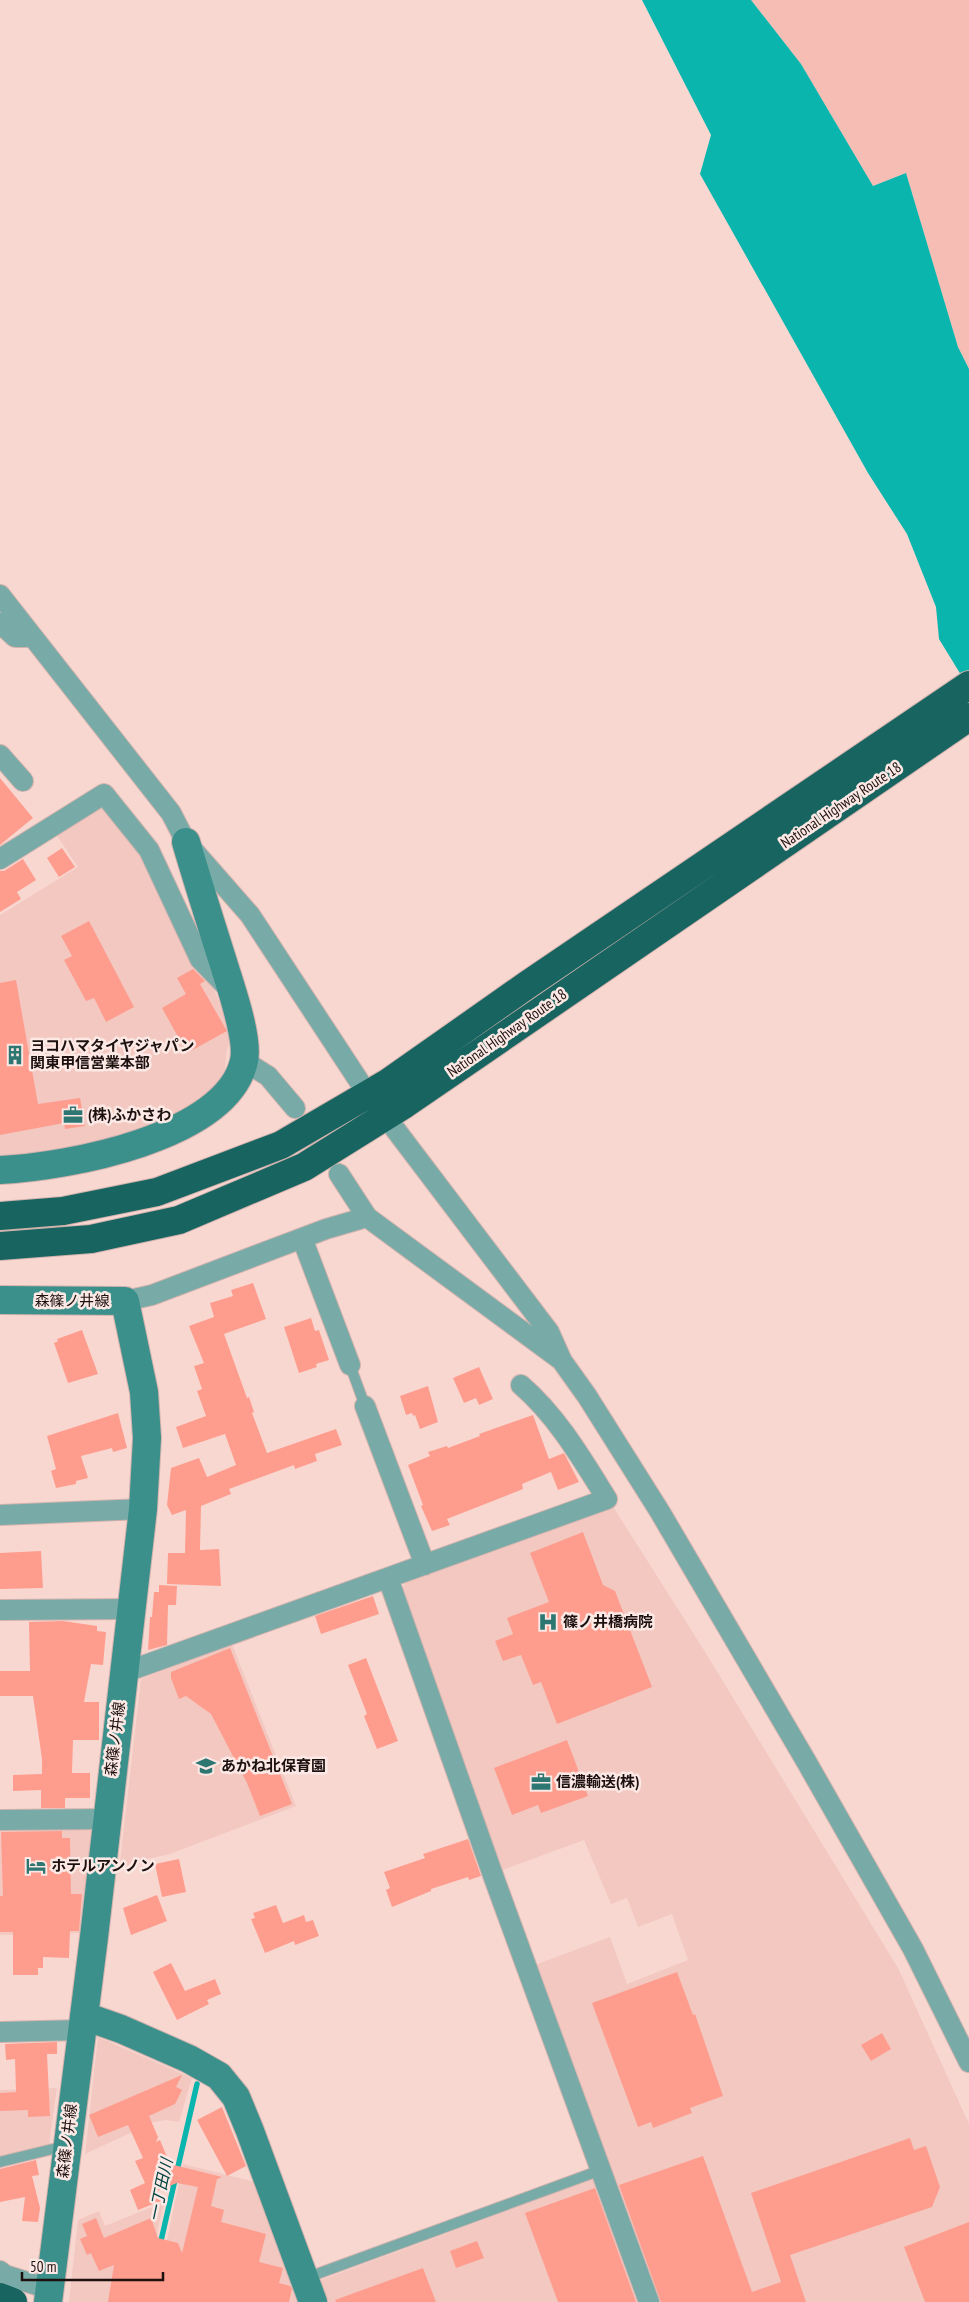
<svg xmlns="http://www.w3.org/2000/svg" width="969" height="2302" font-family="'PT Sans Narrow','Noto Sans JP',sans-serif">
<rect width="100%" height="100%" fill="#f9d7d1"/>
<!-- built -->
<path fill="#f2c8c1" d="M102,804L142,852L210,979L232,1034L227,1049L225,1068L220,1079L207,1094L195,1104L151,1126L83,1147L0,1160V915L78,867L55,833Z
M612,1505L702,1647L898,1968L969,2124V2302H323L316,2282L607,2174L532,1966L610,1937L627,1984L688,1960L672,1914L638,1927L627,1898L611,1904L584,1840L500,1871L401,1597L406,1578Z
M232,1644L296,1806L170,1854L147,1859L119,1870L141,1679Z
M91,1827L97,1836L85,1933L0,1935V1829Z
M98,2037L192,2078L179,2122L166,2120L154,2122L85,2154Z
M57,2088L49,2145L0,2157V2090Z
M183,2164L259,2183L300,2302H154Z
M164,2202L142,2302H69L78,2220L99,2211L105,2226Z"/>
<!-- green -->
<path fill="#f5bdb3" d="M751,0H969V369L958,347L906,173L873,186L801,64Z"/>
<!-- water -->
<path fill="#0ab5ae" d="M642,0H751L801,64L873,186L906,173L958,347L969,369V688L939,639L936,607L907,534L868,473L700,174L711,135Z"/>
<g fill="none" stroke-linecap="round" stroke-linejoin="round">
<!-- stream -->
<path stroke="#0ab5ae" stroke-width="5.5" d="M160,2245L197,2084"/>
</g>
<!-- building -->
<path fill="#fe9d8e" d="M0,778L33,818L0,845Z
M62,848L75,867L59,877L47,858Z
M23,859L36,880L17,892L21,899L0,912V871H4Z
M89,921L134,1007L106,1022L94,998L86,1001L64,960L72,956L61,936Z
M193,969L205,981L200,984L227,1031L187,1053L162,1008L186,994L177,978Z
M16,980L38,1104L80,1098L85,1126L65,1129L64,1123L0,1135V983Z
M253,1283L266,1319L224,1334L247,1398L249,1397L254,1412L252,1413L267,1453L336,1429L342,1445L315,1454L317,1461L295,1469L294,1465L229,1489L231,1494L201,1506L200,1550L219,1549L221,1586L167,1584L168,1553H185L186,1510L172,1515L167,1505L171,1468L199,1458L207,1477L236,1465L225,1434L183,1448L176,1427L206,1416L197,1391L202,1389L194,1366L204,1363L189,1326L214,1317L210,1303L233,1296L231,1290Z
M311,1318L315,1331L319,1330L329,1360L316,1364L317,1367L299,1373L284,1327Z
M82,1330L98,1374L68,1383L54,1343L58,1341L57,1339Z
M479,1367L493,1399L479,1405L476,1398L464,1403L453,1378Z
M428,1386L438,1422L420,1429L415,1415L413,1416L412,1413L406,1415L400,1396Z
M118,1413L127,1448L113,1452L112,1448L81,1456L88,1478L76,1481V1484L56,1488L51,1471L56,1469L47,1436Z
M533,1415L549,1459L564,1453L579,1482L558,1490L551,1472L522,1484L523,1489L447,1519L450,1525L432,1531L421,1506L423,1505L408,1465L430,1456L428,1452L447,1446L448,1448L480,1436L479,1434Z
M583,1532L603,1585L615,1591L652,1687L557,1724L541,1682L533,1685L521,1655L503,1661L495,1641L513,1634L507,1618L549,1602L530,1553Z
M41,1551L43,1588L0,1589V1553Z
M159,1585L177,1586L176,1605H168L167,1645L148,1650L150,1617H152L154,1592H159Z
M373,1596L379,1614L321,1634L315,1616Z
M63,1621L97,1626V1631L106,1632L103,1665L91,1664L84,1702H99V1740H73L72,1773H90V1798H65V1808H41V1790L13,1791V1775L42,1774V1759L33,1696H0V1671H30L29,1622Z
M230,1648L292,1804L260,1816L247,1783L211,1714L186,1696L179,1699L171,1678V1672Z
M366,1658L398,1741L377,1749L364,1716L367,1714L348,1665Z
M567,1740L588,1796L541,1813L538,1805L512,1815L494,1768Z
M62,1831V1838H70L71,1894H82L79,1931H70L69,1958L43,1957V1968H38V1975H13V1932H0V1896H3L1,1832Z
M468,1839L481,1876L469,1880L468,1877L431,1889V1891L392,1907L386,1890L390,1888L384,1872L425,1858L423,1854Z
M179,1859L186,1892L162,1897L155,1864Z
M157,1895L167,1921L131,1935L123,1908Z
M276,1905L283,1923L304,1915L306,1922L313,1920L319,1936L295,1945L294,1941L265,1953L251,1919L255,1918L253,1913Z
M171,1963L185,1991L215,1979L221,1994L207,2000L209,2004L177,2020L153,1972Z
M677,1972L693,2015L695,2014L723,2096L690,2108L692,2113L653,2128L651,2122L638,2127L592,2003Z
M882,2033L891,2049L871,2061L861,2045Z
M57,2042V2054H47L50,2116L28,2117V2110L0,2111V2093L16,2092L15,2059L6,2060L5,2044Z
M182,2075L176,2087L182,2090L175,2104L149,2116L158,2137L156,2142L160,2140L170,2164L222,2177L217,2179L211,2206L224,2210L221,2222L266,2234L259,2262L283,2268L279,2283L290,2286L292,2289L289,2302H108L114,2265L99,2271L91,2253L87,2255L80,2239L87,2236L82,2224L96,2218L104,2238L151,2218L158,2238L178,2243L182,2253L198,2187L177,2183L157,2191L161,2201L138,2210L130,2190L145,2183L135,2161L143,2158L128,2125L98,2137L89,2115Z
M222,2107L246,2166L227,2176L197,2120Z
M910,2138L914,2150L926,2146L940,2187L932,2207L790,2255L806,2302H661L619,2185L703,2156L752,2292L781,2282L751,2193Z
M36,2160L39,2175L32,2176L40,2208L38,2222L22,2221L25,2197L0,2202V2169Z
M595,2188L636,2302H558L525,2213Z
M969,2222V2302H925L904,2247Z
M477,2241L484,2258L456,2268L450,2251Z
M423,2268L436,2302H336L335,2300Z"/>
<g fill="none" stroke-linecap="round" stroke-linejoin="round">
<defs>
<path id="lane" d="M350,1365L365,1406
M0,2162L65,2146
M306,2278L601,2170"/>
<path id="street" d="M0,595L171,813L186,842L250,915L359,1081
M0,623L15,637H33
M0,755L23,781
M0,859L104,794L149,850L200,959L230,990
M244,1061L268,1076L295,1108
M395,1129L549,1332L562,1361L587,1396L660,1512L806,1761L913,1949L969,2062
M339,1174L367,1217L561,1360
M302,1238L350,1365
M125,1301L152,1295L326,1229L367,1217
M365,1406L425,1565
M0,1515L143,1509
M388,1578L494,1878L649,2302
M0,1610L131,1609
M123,1673L607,1499C582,1459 557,1416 521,1385
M0,1820L106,1819
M0,2032L81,2030
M0,2271L5,2275L49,2289"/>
<path id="secondary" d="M0,1170C66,1167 227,1138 244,1061C249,1039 231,988 224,965C211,924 198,883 186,842
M0,1300L125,1301L144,1392L147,1438L143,1509L94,1937L48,2302
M84,2016L121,2029L189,2059L219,2076L236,2097L250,2131L313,2302"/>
<path id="highway" d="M0,1216L63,1211L157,1192L281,1145L389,1082L527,985L969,685
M0,1246L91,1239L179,1220L304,1167L405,1104L969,717
M0,2297L13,2302"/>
</defs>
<!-- lane casing -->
<use href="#lane" stroke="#d1b3ae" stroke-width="12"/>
<!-- street casing -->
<use href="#street" stroke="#d1b3ae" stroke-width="22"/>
<!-- secondary casing -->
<use href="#secondary" stroke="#d1b3ae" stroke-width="30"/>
<!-- highway casing -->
<use href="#highway" stroke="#d1b3ae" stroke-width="30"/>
<!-- lane -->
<use href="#lane" stroke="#78aba7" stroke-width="10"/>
<!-- street -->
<use href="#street" stroke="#78aba7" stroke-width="20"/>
<!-- secondary -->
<use href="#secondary" stroke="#3c908b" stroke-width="28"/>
<!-- highway -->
<use href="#highway" stroke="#176460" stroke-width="28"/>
</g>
<!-- icons -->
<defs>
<symbol id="building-bare" viewBox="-9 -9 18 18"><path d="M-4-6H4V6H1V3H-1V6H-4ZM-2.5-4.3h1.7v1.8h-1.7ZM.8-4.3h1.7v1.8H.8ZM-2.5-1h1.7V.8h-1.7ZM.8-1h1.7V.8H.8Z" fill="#2d7671" stroke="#fce8e4" stroke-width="2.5" paint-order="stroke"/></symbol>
<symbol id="office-bare" viewBox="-9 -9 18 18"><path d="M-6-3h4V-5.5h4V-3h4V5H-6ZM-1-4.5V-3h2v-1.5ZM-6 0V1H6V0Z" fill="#2d7671" stroke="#fce8e4" stroke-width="2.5" paint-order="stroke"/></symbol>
<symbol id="hospital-bare" viewBox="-9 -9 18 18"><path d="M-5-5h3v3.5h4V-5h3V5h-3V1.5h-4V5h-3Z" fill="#2d7671" stroke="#fce8e4" stroke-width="2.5" paint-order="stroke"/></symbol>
<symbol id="school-bare" viewBox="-9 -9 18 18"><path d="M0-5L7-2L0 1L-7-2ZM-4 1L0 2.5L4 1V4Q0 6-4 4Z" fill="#2d7671" stroke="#fce8e4" stroke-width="2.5" paint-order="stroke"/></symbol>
<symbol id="hotel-bare" viewBox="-9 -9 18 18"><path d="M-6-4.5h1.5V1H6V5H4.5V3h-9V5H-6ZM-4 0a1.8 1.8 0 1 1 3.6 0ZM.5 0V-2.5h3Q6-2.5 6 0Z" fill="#2d7671" stroke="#fce8e4" stroke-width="2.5" paint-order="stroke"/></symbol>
</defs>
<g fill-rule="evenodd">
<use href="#building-bare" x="1" y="1041" width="28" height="28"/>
<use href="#office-bare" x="59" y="1101" width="28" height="28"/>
<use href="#hospital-bare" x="534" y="1608" width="28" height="28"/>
<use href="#school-bare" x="192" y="1752" width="28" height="28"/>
<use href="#office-bare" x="527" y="1768" width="28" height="28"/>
<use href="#hotel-bare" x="22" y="1852" width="28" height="28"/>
</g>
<g text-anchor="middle" stroke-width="5" stroke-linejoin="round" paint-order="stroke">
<!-- street labels -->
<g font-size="15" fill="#1c110f" stroke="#fce8e4">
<text transform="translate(841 805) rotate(-34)" y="5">National Highway Route 18</text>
<text transform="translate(507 1033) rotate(-35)" y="5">National Highway Route 18</text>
<text x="72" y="1306">森篠ノ井線</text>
<text transform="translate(115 1739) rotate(-83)" y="5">森篠ノ井線</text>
<text transform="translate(67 2141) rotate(-83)" y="5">森篠ノ井線</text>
</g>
<!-- poi labels -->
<g font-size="15" font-weight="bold" fill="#1c110f" stroke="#fce8e4" text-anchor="start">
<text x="30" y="1051">ヨコハマタイヤジャパン<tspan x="30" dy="17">関東甲信営業本部</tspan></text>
<text x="88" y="1120">(株)ふかさわ</text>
<text x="563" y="1627">篠ノ井橋病院</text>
<text x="221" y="1771">あかね北保育園</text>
<text x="556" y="1787">信濃輸送(株)</text>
<text x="51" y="1871">ホテルアンノン</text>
</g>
<!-- water labels -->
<g font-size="16" font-style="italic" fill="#004340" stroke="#fce8e4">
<text transform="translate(160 2190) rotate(-78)" y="6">一丁田川</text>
</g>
</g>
<!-- scale -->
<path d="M22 2272v8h141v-8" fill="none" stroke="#1c110f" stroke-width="2.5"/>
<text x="30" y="2272" font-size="15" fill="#1c110f" stroke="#fce8e4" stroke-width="4" paint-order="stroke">50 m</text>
</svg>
